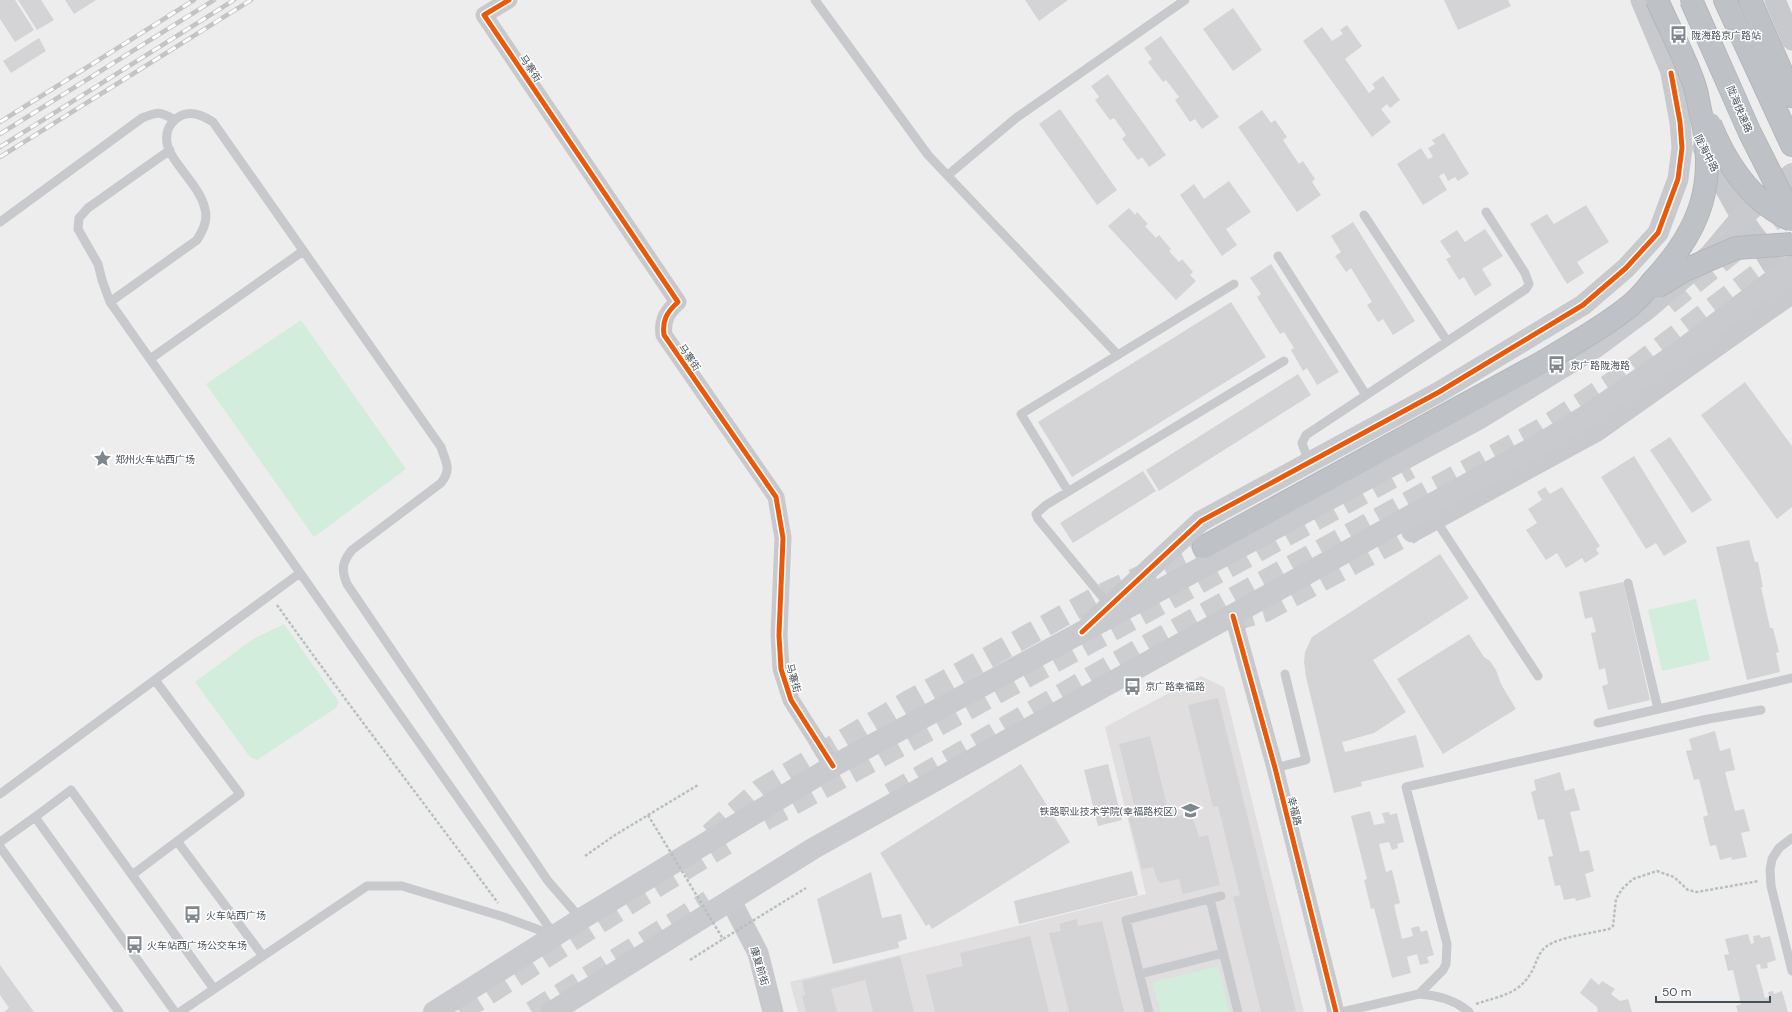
<svg xmlns="http://www.w3.org/2000/svg" width="1792" height="1012" font-family="'DM Sans','Noto Sans SC',sans-serif">
<rect width="100%" height="100%" fill="#eeeded"/>
<!-- education -->
<path fill="#e0dedf" d="M1201,676L1224,687L1304,1012H798L790,982L1146,894L1105,727Z"/>
<!-- green -->
<path fill="#d2eddb" d="M301,320L406,469L314,537L206,384Z
M1696,599L1710,660L1662,671L1648,610Z
M284,624L339,702L336,708L257,760L250,757L195,682L253,639Z
M1218,966L1229,1012H1160L1153,982Z"/>
<!-- building -->
<path fill="#d4d4d6" d="M0,0H15L34,30L15,42L0,19Z
M18,0H41L54,20L37,30Z
M65,0H96L74,14Z
M1025,0H1068L1039,21Z
M1444,0H1508L1511,6L1458,30Z
M1233,8L1262,50L1233,71L1203,29Z
M1347,25L1362,46L1345,59L1369,93L1375,88L1372,84L1383,76L1400,100L1390,108L1387,104L1381,109L1391,122L1372,137L1303,41L1322,27L1332,41L1343,34L1340,30Z
M1161,36L1219,117L1202,129L1195,119L1190,122L1175,100L1179,97L1166,80L1163,82L1148,62L1152,59L1144,48Z
M39,38L46,51L11,73L3,61Z
M1108,74L1166,155L1149,167L1142,157L1138,160L1122,139L1126,135L1114,118L1110,120L1095,100L1099,97L1091,86Z
M1060,109L1117,190L1097,205L1039,124Z
M1262,110L1271,123L1275,120L1287,137L1283,140L1299,164L1303,161L1315,179L1312,182L1321,195L1297,212L1238,127Z
M1444,133L1469,174L1458,181L1455,177L1448,181L1444,173L1439,176L1447,190L1423,205L1397,164L1421,148L1428,159L1433,157L1428,148L1435,144L1432,140Z
M1229,181L1251,212L1226,229L1237,245L1222,256L1180,195L1194,184L1204,199Z
M1586,205L1609,242L1577,262L1584,273L1567,284L1530,224L1547,214L1554,224Z
M1129,208L1135,215L1137,212L1148,224L1145,226L1156,238L1159,235L1171,249L1169,251L1179,262L1182,259L1193,272L1190,275L1196,281L1176,300L1108,226Z
M1353,222L1415,321L1393,335L1383,319L1378,322L1367,305L1372,302L1351,268L1346,272L1335,256L1341,252L1331,236Z
M1485,229L1503,256L1482,269L1492,285L1475,296L1464,277L1459,280L1446,259L1451,257L1440,241L1457,230L1465,242Z
M1271,264L1339,372L1317,385L1307,368L1303,371L1291,350L1294,348L1284,332L1280,334L1257,297L1261,294L1250,278Z
M1231,302L1266,357L1072,477L1038,422Z
M1298,374L1311,395L1159,491L1146,470Z
M1745,382L1792,446V507L1777,519L1701,415Z
M1670,437L1712,500L1692,513L1650,450Z
M1634,456L1687,542L1664,556L1656,543L1646,549L1601,477Z
M1143,471L1156,491L1073,543L1060,523Z
M1545,487L1550,494L1562,487L1600,546L1596,549L1599,554L1585,563L1582,558L1566,568L1557,553L1546,560L1526,530L1537,523L1528,509L1542,500L1537,492Z
M1749,540L1755,562H1758L1763,587H1761L1770,628H1773L1779,652L1776,653L1780,672L1747,680L1716,547Z
M1440,554L1469,598L1373,660L1406,712L1374,733L1342,742L1345,752L1416,735L1424,767L1361,782L1362,786L1334,793L1306,677L1304,662L1305,652L1312,637Z
M1623,582L1650,700L1608,710L1602,686L1608,684L1605,668L1599,670L1591,633L1596,632L1592,617L1585,619L1579,592Z
M1469,634L1484,657L1490,661L1496,670L1501,684L1516,709L1443,754L1397,679Z
M1218,698L1296,1011L1291,1012H1261L1233,897L1240,895L1218,806L1213,807L1188,705Z
M1715,731L1720,751L1730,748L1735,770L1725,772L1735,811L1744,809L1750,831L1741,833L1747,857L1732,860L1731,857L1720,860L1716,845L1710,846L1703,817L1708,815L1699,779L1694,780L1686,751L1692,750L1689,739Z
M1150,736L1170,818L1190,814L1193,818L1199,837L1208,835L1220,885L1183,894L1179,879L1161,883L1157,879L1153,867L1142,869L1128,815L1136,813L1119,744Z
M1021,764L1070,842L932,929L929,924L926,926L880,853Z
M1108,764L1122,820L1098,826L1084,770Z
M1560,772L1565,791L1574,788L1580,810L1570,812L1580,852L1589,850L1594,871L1585,874L1591,897L1576,901L1575,898L1564,900L1560,885L1555,886L1548,857L1553,856L1544,819L1538,820L1531,792L1536,790L1534,780Z
M1370,811L1374,825L1385,823L1382,813L1389,812L1390,815L1397,813L1404,842L1397,844L1398,848L1392,850L1389,842L1379,844L1386,872L1392,870L1400,903L1394,905L1402,939L1413,936L1411,928L1419,926L1421,932L1427,930L1434,955L1427,957L1429,963L1420,965L1417,954L1407,957L1411,973L1392,978L1374,908L1371,909L1364,880L1367,879L1351,816Z
M1132,871L1138,895L1019,924L1014,901Z
M871,872L882,918L901,914L907,939L898,942L899,948L833,964L817,899Z
M1077,919L1078,926L1102,921L1124,1012H1069L1049,933L1061,931L1059,924Z
M1748,934L1751,944L1754,943L1753,936L1760,935L1761,938L1770,936L1776,960L1767,963L1768,968L1761,969L1760,964L1756,965L1765,998L1769,997L1768,992L1773,991L1774,994L1782,991L1788,1012H1738L1736,1006L1741,1004L1733,970L1728,971L1724,955L1729,954L1725,939Z
M1030,936L1049,1012H935L926,975L963,966L960,953Z
M900,956L914,1012H873L865,980L831,989L837,1012H806L802,996L805,995L802,981Z
M0,965L34,1012H4L9,1008L0,995Z
M1591,978L1599,985L1602,981L1615,989L1611,994L1620,1001L1628,999L1632,1012H1598L1597,1007L1580,993Z"/>
<g fill="none" stroke-linecap="round" stroke-linejoin="round">
<!-- trunk-tunnel -->
<path stroke="#cccecf" stroke-width="22" stroke-dasharray="22 11" stroke-linecap="butt" d="M1668,304L1792,205
M1231,621L1265,611L1412,532
M890,794L1140,649L1542,429L1624,375L1787,252
M764,820L1410,468
M710,834L760,790L909,701L1099,596L1204,547
M460,1012L638,898L726,844
M532,1012L709,901"/>
<defs>
<path id="trunk" d="M1725,0L1792,145
M1750,0L1792,96
M1204,547L1543,362"/>
</defs>
<!-- trunk casing -->
<use href="#trunk" stroke="#b3b7bc" stroke-width="24"/>
<!-- path -->
<path stroke="#b6c1bd" stroke-width="2.5" stroke-dasharray="3 2" stroke-linecap="butt" d="M277,605C349,706 424,803 498,903
M585,856L615,835L698,785
M690,960L723,939
M1476,1004C1499,996 1519,995 1532,971C1537,962 1538,952 1547,946C1559,937 1593,933 1609,929L1613,926L1616,899L1622,889L1633,879L1657,871L1674,877L1688,890L1697,892L1759,881"/>
<!-- service -->
<path stroke="#c7c9cc" stroke-width="9" d="M815,0L928,155L1118,355
M170,150L88,208L79,218L78,229L98,264L102,280L110,302L555,936
M948,175L1016,118L1185,0
M1364,215L1447,341
M0,222L142,118C157,112 159,111 173,119
M1278,256L1366,395
M110,302L197,240C203,230 208,221 205,209C200,185 170,162 167,143C164,124 181,109 199,115C204,116 209,120 213,122L441,447C446,463 452,469 441,483L352,550C342,562 341,570 347,584L548,881L581,919
M150,359L303,251
M1309,463L1302,443L1306,435L1526,289L1529,284L1525,273L1486,212
M1068,491L1021,414L1234,284
M1435,519L1538,676
M1628,583L1658,709
M1109,605L1038,519L1036,514L1046,505L1284,361
M1598,723L1792,678
M1275,768L1306,760L1285,674
M0,794L300,573
M35,817L71,790L214,989
M1792,838L1779,848L1772,859L1770,870L1771,886L1792,971
M177,841L263,956
M0,842L35,817L175,1012
M0,847L119,1012
M132,875L240,794L155,680
M1210,899L1238,1012
M1140,974L1223,953
M1419,994L1443,970L1446,964L1447,944L1406,787L1708,719L1761,710
M180,1012L367,886H402L504,917L553,935
M1149,1012L1126,920L1221,896
M1342,1012L1419,994C1436,995 1455,1000 1469,1012"/>
<!-- minor -->
<path stroke="#c7c9cc" stroke-width="17" d="M509,0L484,15L678,302C667,312 662,320 664,335L776,497L783,538L779,635L781,669L791,700L833,766
M1233,616L1275,768L1336,1012"/>
<!-- tertiary -->
<path stroke="#c7c9cc" stroke-width="21" d="M1641,0L1677,86
M1775,0L1792,40
M1703,148L1735,206L1789,291
M1412,532L1597,431L1791,294
M1090,624L1201,521L1439,392L1583,305L1626,268L1658,233L1678,179L1682,148L1680,122L1671,73
M731,901L758,953L773,1012"/>
<!-- secondary -->
<path stroke="#c8cacd" stroke-width="22" d="M434,1012L581,919L833,766L1478,419L1597,346L1647,309L1710,255L1742,217L1792,174
M552,1012L814,848L1545,441L1586,416L1683,349L1792,266"/>
<!-- trunk -->
<use href="#trunk" stroke="#bec2c6" stroke-width="22"/>
<defs>
<path id="rail" d="M0,122L194,0
M0,134L214,0
M0,147L234,0
M0,157L251,0"/>
</defs>
<!-- rail casing -->
<use href="#rail" stroke="#c2c4c6" stroke-width="4.5"/>
<!-- rail -->
<use href="#rail" stroke="#fff" stroke-width="3" stroke-dasharray="9" stroke-linecap="butt"/>
<defs>
<path id="trunk-bridge" d="M1691,0L1750,133L1792,216
M1710,124C1726,163 1752,203 1792,220
M1657,287L1683,271L1736,248L1792,244
M1543,362C1571,345 1606,326 1632,304C1639,298 1646,290 1652,282C1702,229 1718,181 1700,110C1698,101 1697,92 1694,84C1684,55 1669,28 1657,0"/>
</defs>
<!-- trunk-bridge casing -->
<use href="#trunk-bridge" stroke="#b3b7bc" stroke-width="24" stroke-linecap="butt"/>
<!-- path-bridge -->
<path stroke="#b6c1bd" stroke-width="2.5" stroke-dasharray="3 2" stroke-linecap="butt" d="M648,815L723,939L806,888"/>
<!-- trunk-bridge -->
<use href="#trunk-bridge" stroke="#bec2c6" stroke-width="22"/>
<defs>
<path id="cycleway" d="M509,0L484,15L678,302C667,312 662,320 664,335L776,497L783,538L779,635L781,669L791,700L833,766
M1233,616L1275,768L1336,1012
M1082,632L1201,521L1439,392L1583,305L1626,268L1658,233L1678,179L1682,148L1680,122L1671,73"/>
</defs>
<!-- cycleway casing -->
<use href="#cycleway" stroke="#fff" stroke-width="8"/>
<!-- cycleway -->
<use href="#cycleway" stroke="#e8590c" stroke-width="5"/>
</g>
<!-- icons -->
<defs>
<symbol id="bus-bare" viewBox="-9 -9 18 18"><path d="M-5-6H5V4H4V6H2V4H-2V6H-4V4H-5ZM-3.5-4V0h7V-4ZM-3.5 1.2v1.5H-2V1.2ZM2 1.2v1.5H3.5V1.2Z" fill="#80878d" stroke="#fff" stroke-width="2.5" paint-order="stroke"/></symbol>
<symbol id="sight-bare" viewBox="-9 -9 18 18"><path d="M0-6L1.8-2.2L6-1.7L2.9 1.2L3.7 5.4L0 3.3L-3.7 5.4L-2.9 1.2L-6-1.7L-1.8-2.2Z" fill="#80878d" stroke="#fff" stroke-width="2.5" paint-order="stroke"/></symbol>
<symbol id="university-bare" viewBox="-9 -9 18 18"><path d="M0-5L7-2L0 1L-7-2ZM-4 1L0 2.5L4 1V4Q0 6-4 4Z" fill="#80878d" stroke="#fff" stroke-width="2.5" paint-order="stroke"/></symbol>
</defs>
<g fill-rule="evenodd">
<use href="#bus-bare" x="1666" y="22" width="25" height="25"/>
<use href="#bus-bare" x="1544" y="352" width="25" height="25"/>
<use href="#sight-bare" x="90" y="446" width="25" height="25"/>
<use href="#bus-bare" x="1120" y="674" width="25" height="25"/>
<use href="#university-bare" x="1178" y="798" width="25" height="25"/>
<use href="#bus-bare" x="180" y="902" width="25" height="25"/>
<use href="#bus-bare" x="122" y="932" width="25" height="25"/>
</g>
<g text-anchor="middle" stroke-width="3" stroke-linejoin="round" paint-order="stroke">
<!-- poi labels -->
<g font-size="10" fill="#455059" stroke="#fff" text-anchor="start">
<text x="1691" y="39">陇海路京广路站</text>
<text x="1570" y="369">京广路陇海路</text>
<text x="115" y="463">郑州火车站西广场</text>
<text x="1145" y="690">京广路幸福路</text>
<text x="1177" y="815" text-anchor="end">铁路职业技术学院(幸福路校区)</text>
<text x="206" y="919">火车站西广场</text>
<text x="147" y="949">火车站西广场公交车场</text>
</g>
<!-- street labels -->
<g font-size="10" fill="#455059" stroke="#fff">
<text transform="translate(531 68) rotate(56)" y="4">马寨街</text>
<text transform="translate(1740 109) rotate(67)" y="4">陇海快速路</text>
<text transform="translate(1707 153) rotate(63)" y="4">陇海中路</text>
<text transform="translate(690 357) rotate(55)" y="4">马寨街</text>
<text transform="translate(794 678) rotate(75)" y="4">马寨街</text>
<text transform="translate(1295 811) rotate(76)" y="4">幸福路</text>
<text transform="translate(760 966) rotate(73)" y="4">康复前街</text>
</g>
</g>
<!-- scale -->
<path d="M1656 996v6h114v-6" fill="none" stroke="#455059" stroke-width="2"/>
<text x="1662" y="996" font-size="12" fill="#455059" stroke="#ffffff" stroke-width="3" paint-order="stroke">50 m</text>
</svg>
